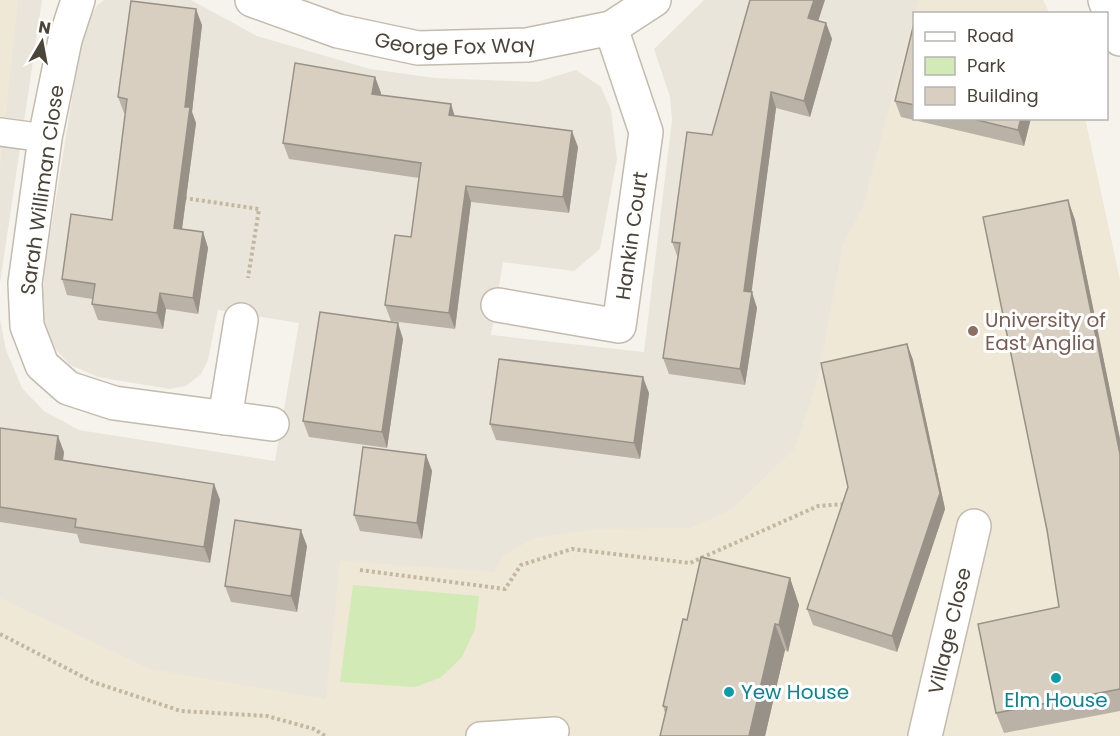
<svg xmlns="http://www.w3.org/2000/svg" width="1120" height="736" font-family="Poppins,sans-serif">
<rect width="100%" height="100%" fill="#f6f3ec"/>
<!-- residential -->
<path fill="#eae5da" d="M0,0H42L0,283Z
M104,0H191L257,36L370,69L435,78L537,82L576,70L601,87L611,110L617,159L600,249L574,271L503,262L491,335L644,352L672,120L670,97L654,49L704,0H1043L1049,13L914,14V118L1085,119L1120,281V736H0V319L6,350L22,388L44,411L79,430L275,461L299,323L218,310L208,360L201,374L186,386L169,389L98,377L70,365L52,346L41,311L45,267L83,30L97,5Z"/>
<!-- education -->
<path fill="#efe8d6" d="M0,0H18L0,170Z
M918,0H1043L1049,13L914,14V118L1085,119L1120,281V736H0V598L150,669L326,699L340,561L494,572L503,556L534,538L597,529L690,528L731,510L795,448L817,382L843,244L863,207Z"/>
<!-- green -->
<path fill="#d2eab5" d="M353,585L479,596L475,629L462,657L440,678L415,687L340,682Z"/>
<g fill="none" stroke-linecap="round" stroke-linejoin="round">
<defs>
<path id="lane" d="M0,132L45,138
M480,736L555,731"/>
<g id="street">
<path d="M78,0L65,40L45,138L25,283L27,326L42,365L68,388L114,403L272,424"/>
<path id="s1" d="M252,0L338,31L418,48L527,45L611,28L654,0"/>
<path d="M1105,0L1120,39"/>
<path id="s2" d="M498,305L619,326L646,132L611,28"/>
<path d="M225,418L241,320"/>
<path id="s3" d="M925,736L974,526"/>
</g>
</defs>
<!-- lane casing -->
<use href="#lane" stroke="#c2bbae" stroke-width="30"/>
<!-- street casing -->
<use href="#street" stroke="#c2bbae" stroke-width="36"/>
<!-- path -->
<path stroke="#c4b79f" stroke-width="4" stroke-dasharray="3 3" stroke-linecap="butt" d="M184,198L259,209L248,278
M360,570L505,589L521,565L572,549L690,563L818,506L846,504
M0,634L93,682L181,711L267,716L314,729L325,736"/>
<!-- lane -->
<use href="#lane" stroke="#fff" stroke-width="27"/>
<!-- street -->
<use href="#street" stroke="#fff" stroke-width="33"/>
</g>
<!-- wall -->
<path fill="#bab2a6" d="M915,19V118H1031L1024,146L901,117L895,101Z
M818,20L826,23L832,39L810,117L776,108L751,292L757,308L745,385L669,374L663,358L678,258L672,242Z
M202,25L192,112L196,123L182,229L203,232L208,248L198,314L166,309L163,329L98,320L92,304V299L67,295L62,279L112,220L126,114L124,113L118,97Z
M375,77L381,93L380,95L455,116L578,147L569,213L471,202L455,329L391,321L385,305L411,237L419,178L289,159L283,143Z
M1068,200L1075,220L1120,439V711L1004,733L996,713L1059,607Z
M403,339L387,448L309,437L303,421Z
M907,344L913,360L945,509L897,652L813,625L807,609Z
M649,393L640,459L496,440L490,424Z
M0,428L64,452L63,460L214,484L220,500L210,563L80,543L77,534L0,522Z
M426,455L432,471L422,539L360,531L354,515Z
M307,546L297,612L231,602L225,586Z
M790,578L799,605L788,652L785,650L765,736H660L665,713L663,706L687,620Z"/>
<!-- shaded-wall -->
<path fill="#979187" d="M814,0H825L814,34L808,18Z
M196,9L202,25L192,112L196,123L180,244L174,228L185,107Z
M826,23L832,39L810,117L804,101Z
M375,77L381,93L378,110L372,94Z
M771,92L776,108L750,304L752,292L757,308L745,385L740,369L744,291Z
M451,104L456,120L449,115Z
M1021,118H1031L1024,146L1018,130Z
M572,131L578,147L569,213L563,197Z
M466,186L471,202L455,329L449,313Z
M1068,200L1075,220L1120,439V454Z
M203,232L208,248L198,314L193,298Z
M160,293L166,309L163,329L157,313Z
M398,323L403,339L387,448L382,432Z
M907,344L913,360L945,509L897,652L892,636Z
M643,377L649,393L640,459L634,443Z
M58,436L64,452L61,475L55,459Z
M426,455L432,471L422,539L417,523Z
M214,484L220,500L210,563L204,547Z
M301,530L307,546L297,612L291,596Z
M790,578L799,605L788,652L779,625Z
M775,624L785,650L765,736H749Z"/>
<!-- building -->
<path fill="#d8cfc1" stroke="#979187" stroke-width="1.5" d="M750,0H814L808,18L826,23L804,101L771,92L744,291L752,292L740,369L663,358L680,243L672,242L687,132L712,135Z
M131,1L196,9L185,107H190L174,228L203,232L193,298L160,293L157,313L92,304L95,284L62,279L71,214L112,220L127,99L118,97Z
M915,19V105L895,101Z
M295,63L375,77L372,94L451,104L449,115L572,131L563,197L466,186L449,313L385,305L395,235L411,237L421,163L283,143Z
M969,118H1021L1018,130Z
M1068,200L1120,454V689L996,713L978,624L1059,607L1047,530L983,217Z
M320,312L398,323L382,432L303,421Z
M907,344L940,493L892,636L807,609L848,487L821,363Z
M499,359L643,377L634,443L490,424Z
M0,428L58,436L55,459L214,484L204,547L75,527L76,519L0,507Z
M363,447L426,455L417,523L354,515Z
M235,520L301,530L291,596L225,586Z
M701,557L790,578L779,625L775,624L749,736H660L667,707L663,706L683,619L687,620Z"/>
<!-- markers -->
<circle fill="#8d6e63" stroke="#fff" stroke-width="2" cx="973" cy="331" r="6"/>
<g fill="#0f9aa8" stroke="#fff" stroke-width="2">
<circle cx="1056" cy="678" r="6"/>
<circle cx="729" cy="692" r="6"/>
</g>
<g text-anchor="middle" stroke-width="6" stroke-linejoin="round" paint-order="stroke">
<!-- street labels -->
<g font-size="20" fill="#4b4439" stroke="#fff">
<text dy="7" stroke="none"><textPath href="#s1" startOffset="210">George Fox Way</textPath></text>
<text transform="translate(42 190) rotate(-82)" y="7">Sarah Williman Close</text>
<text dy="7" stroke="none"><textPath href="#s2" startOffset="214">Hankin Court</textPath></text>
<text dy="7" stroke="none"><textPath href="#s3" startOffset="108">Village Close</textPath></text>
</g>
<!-- education labels -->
<g font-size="20" fill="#785e54" stroke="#fff" text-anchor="start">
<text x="985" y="327">University of<tspan x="985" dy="23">East Anglia</tspan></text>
</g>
<!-- culture labels -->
<g font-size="20" fill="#0d838f" stroke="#fff" text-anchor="start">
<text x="741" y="699">Yew House</text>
<text x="1056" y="707" text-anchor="middle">Elm House</text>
</g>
</g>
<!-- legend -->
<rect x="913" y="12" width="195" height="108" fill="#ffffff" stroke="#b7b4b0" stroke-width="1.5"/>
<rect x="925" y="32" width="30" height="9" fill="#ffffff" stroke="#b7b4b0" stroke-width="1.5"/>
<text x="967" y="42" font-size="18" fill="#4b4439">Road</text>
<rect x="925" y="57" width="30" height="18" fill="#d2eab5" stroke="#b7b4b0" stroke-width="1.5"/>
<text x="967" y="72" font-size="18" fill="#4b4439">Park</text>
<rect x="925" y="87" width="30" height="18" fill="#d8cfc1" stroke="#b7b4b0" stroke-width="1.5"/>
<text x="967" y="102" font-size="18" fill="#4b4439">Building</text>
<!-- north arrow -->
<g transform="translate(42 42) rotate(10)" stroke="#ffffff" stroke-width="4.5" paint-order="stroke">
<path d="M0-4.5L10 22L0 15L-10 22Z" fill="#4b4439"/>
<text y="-9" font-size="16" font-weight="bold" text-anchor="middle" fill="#4b4439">N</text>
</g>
</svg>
